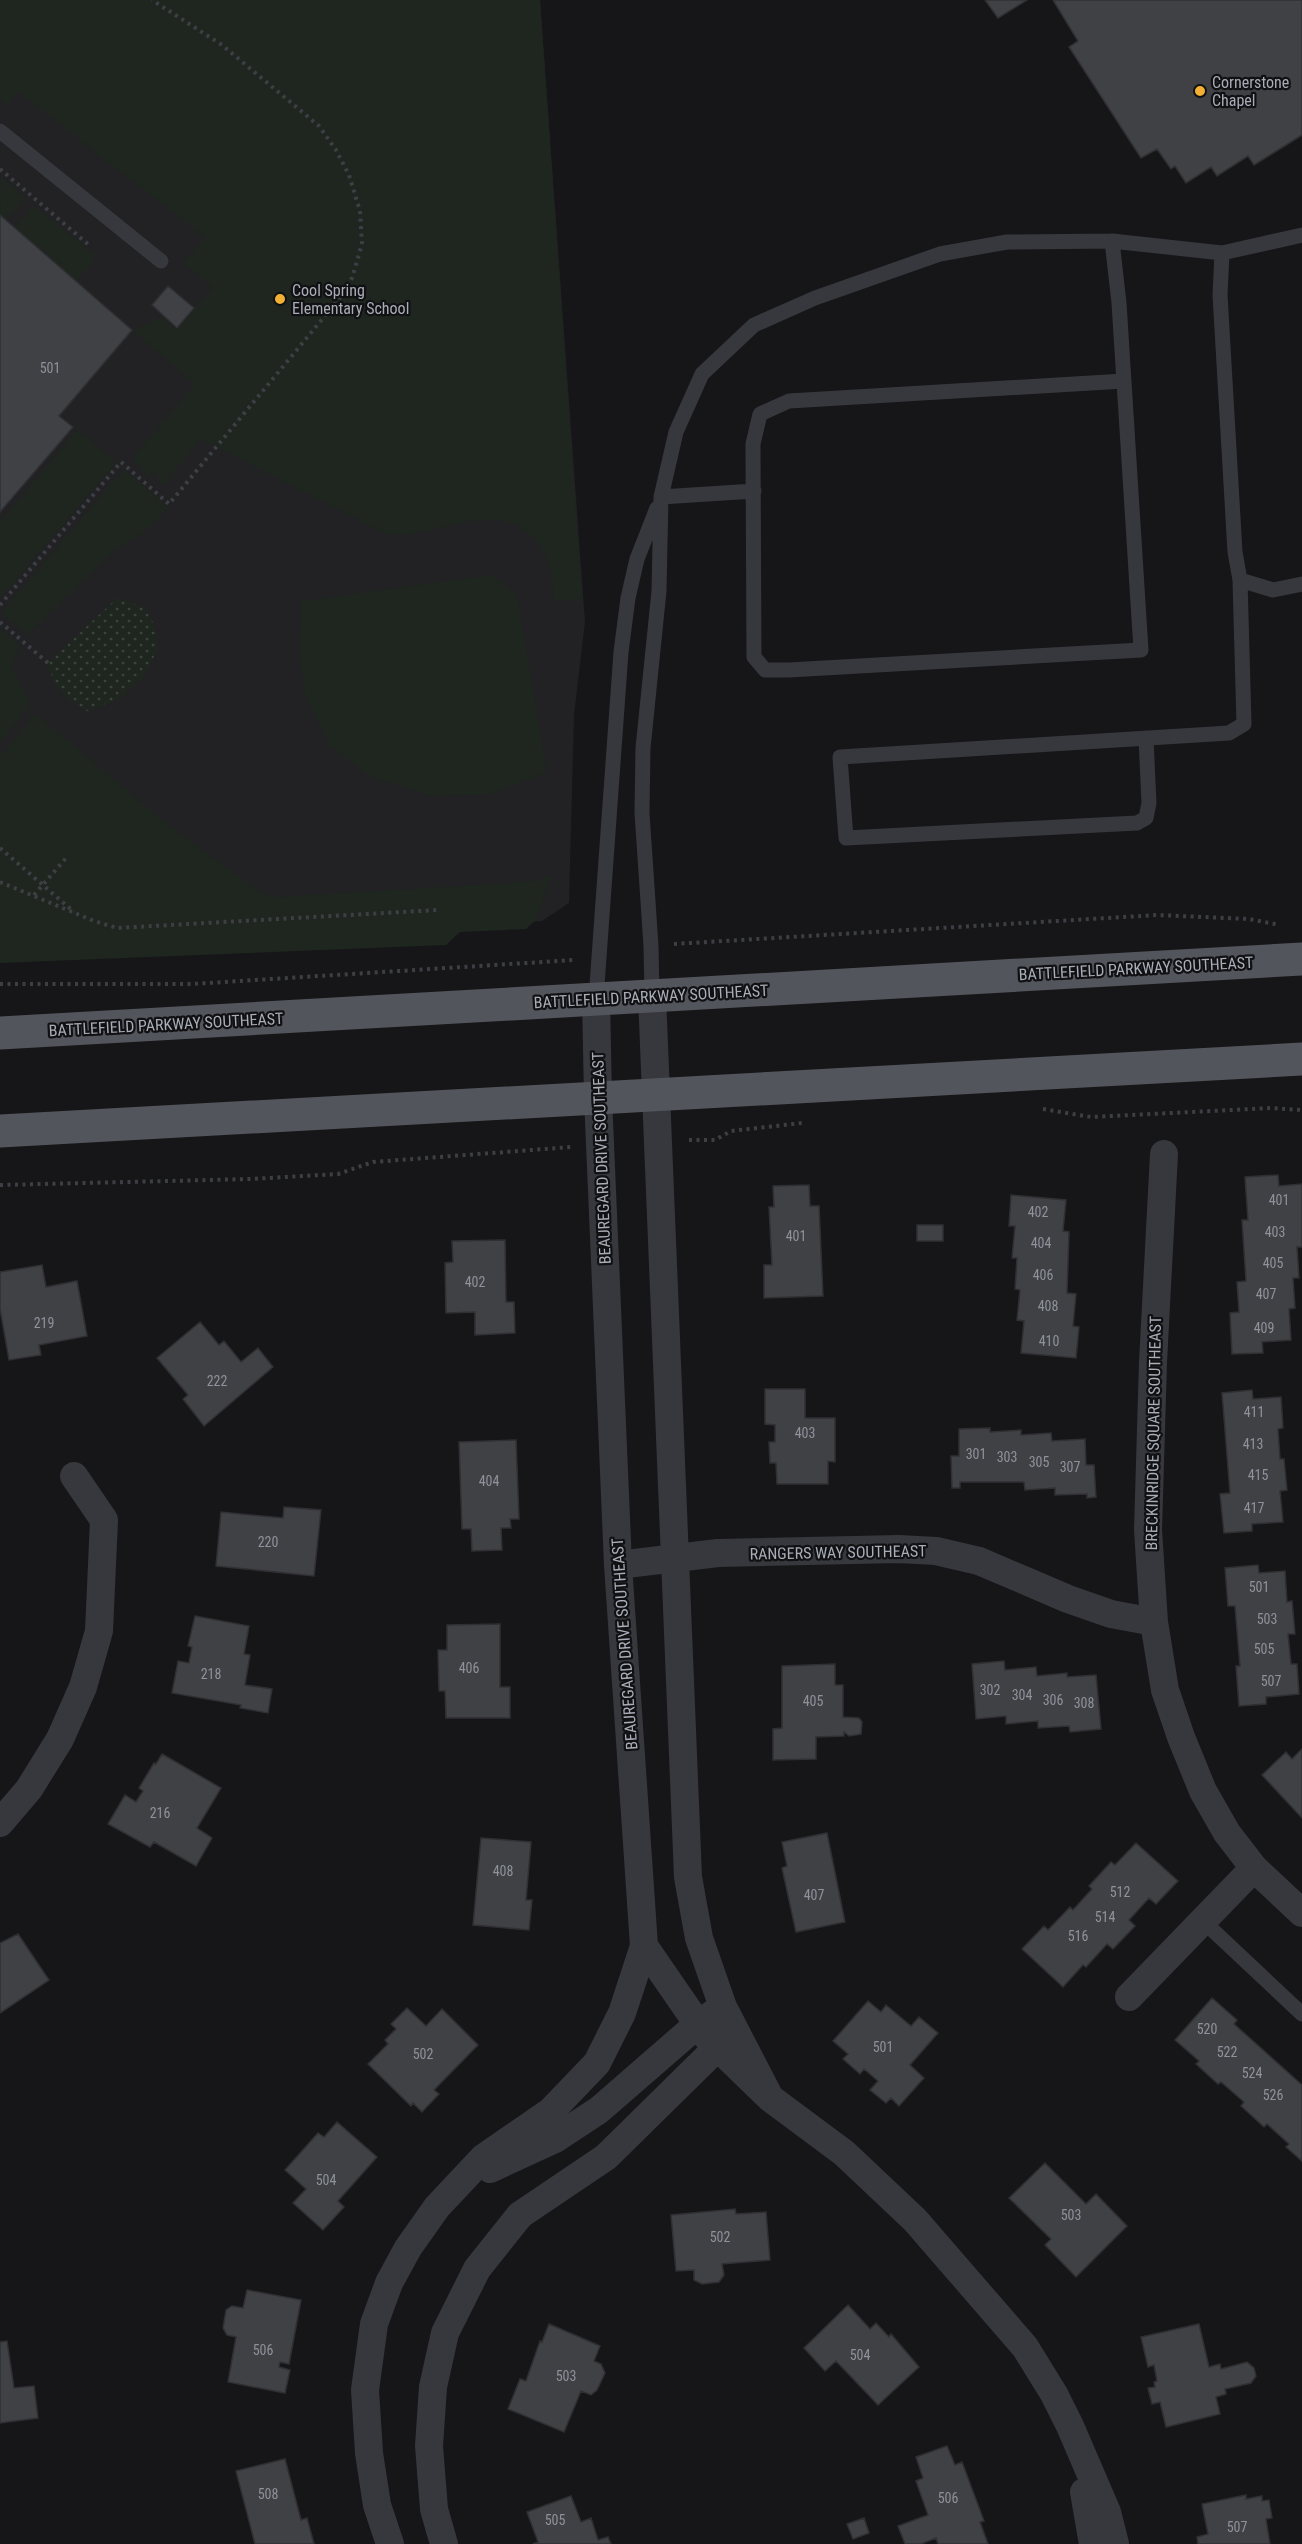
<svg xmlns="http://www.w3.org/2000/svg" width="1302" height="2544" font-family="'Roboto Condensed',sans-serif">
<defs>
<pattern id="park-dots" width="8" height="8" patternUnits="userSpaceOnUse" patternTransform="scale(1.5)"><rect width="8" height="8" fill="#1e261f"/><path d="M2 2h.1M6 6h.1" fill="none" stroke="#3c433d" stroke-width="1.8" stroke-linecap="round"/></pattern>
</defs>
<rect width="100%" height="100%" fill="#161618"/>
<!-- built -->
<path fill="#222225" d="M0,0H540L585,622L574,715L569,903L542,921L0,955Z"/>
<!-- green -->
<path fill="#1e261f" d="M0,0H540L582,599L555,601C552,588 552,568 546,556C512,491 449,533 397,535C389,535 378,529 371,526L200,439L162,487L158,476L152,472L148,477L132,459L195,384L132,330L162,317L176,330L213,288L183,263L206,238L18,92L7,105L0,99Z
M1,176L26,198L7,220L0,215Z
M34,205L95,255L93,262L75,282L52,262L54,260L15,227Z
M78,429L116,463L0,599V522Z
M124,469L169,508L143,533L115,550L27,635L1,613Z
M491,575L517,596L547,772L492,794L432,796L371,777L329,746L305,695L300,658L301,601Z
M0,627L20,646L11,667L31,703L0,743Z
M36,714L168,825L262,893L274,897L525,882L536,881L547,875L551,878L535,921L526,929L460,932L446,945L0,963V757Z"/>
<!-- park -->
<path fill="url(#park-dots)" d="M117,598L144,607L154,624L158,648L145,675L121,698L87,711C64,699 54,688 48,663Z"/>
<!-- building -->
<path fill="#404145" stroke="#303034" stroke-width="1.5" d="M985,0H1027L998,18Z
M1053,0H1302V135L1254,165L1248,156L1217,176L1211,167L1186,183L1175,166L1171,169L1157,149L1141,158L1069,47L1078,41Z
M0,215L132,330L59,416L73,427L0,512Z
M168,286L194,308L177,328L152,305Z
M1278,1175L1279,1186L1302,1184V1247H1297L1299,1278H1293L1295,1308L1289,1309L1291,1340L1262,1342L1263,1353L1232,1354L1230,1313L1239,1312L1237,1282L1246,1281L1242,1220H1248L1245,1177Z
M809,1185L810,1206H819L823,1296L764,1298V1265H772L769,1207H774L773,1186Z
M1011,1195L1066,1200L1063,1231L1069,1232L1067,1293L1076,1294L1073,1326L1079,1327L1076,1358L1021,1353L1024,1321L1017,1320L1020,1290L1015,1289L1017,1258H1012L1015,1226H1009Z
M917,1225H943V1241H917Z
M505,1240L506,1302H514L515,1333L475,1335V1312L446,1313L445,1263L453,1262L452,1241Z
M42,1265L46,1287L77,1281L87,1336L39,1345L41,1355L9,1360L0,1309V1272Z
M200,1322L219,1345L224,1341L241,1362L258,1348L273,1367L204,1426L183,1399L188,1395L157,1358Z
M765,1389H805V1418H835V1462L828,1461V1484H777L776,1463H770L769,1442H775V1425L765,1424Z
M1252,1390L1253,1399L1281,1397L1283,1428L1278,1429L1280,1459H1284L1287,1490L1280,1491L1283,1522L1252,1524V1531L1224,1533L1220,1494L1230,1493L1222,1393Z
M990,1428V1432L1021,1430V1435L1051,1433L1052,1441L1085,1439L1086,1465H1094L1096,1497L1087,1498V1494L1055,1495V1488L1025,1490L1024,1482H960V1488H952L951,1456H959V1429Z
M516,1440L519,1519H510L511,1528H501L502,1550L472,1551L471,1529H462L459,1442Z
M284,1507L321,1510L314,1576L216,1566L221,1512L283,1518Z
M1258,1565L1259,1573L1285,1571L1287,1602L1292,1601L1295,1634H1288L1291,1664H1297L1299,1694L1266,1697V1704L1239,1706L1236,1666H1240L1235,1606H1228L1225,1568Z
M195,1616L249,1626L244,1654L250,1655L245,1685L272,1689L268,1713L240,1708L241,1705L172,1693L178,1661L189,1663L192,1647L188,1646Z
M500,1624V1687H510V1718H446L445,1691H439L438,1650H447V1625Z
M1004,1661L1005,1670L1036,1667L1037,1676L1067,1673V1677L1096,1675L1101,1729L1070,1732L1069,1726L1038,1728V1721L1006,1724V1716L976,1719L972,1664Z
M835,1664V1685H843V1717L859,1718L862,1722L861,1734L849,1736L844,1732V1736L816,1737V1759L773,1760V1729L782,1728V1666Z
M1302,1749V1818L1262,1775L1286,1752L1292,1759Z
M162,1754L221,1788L197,1828L212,1838L196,1866L154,1842L150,1847L108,1824L125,1795L136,1802L143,1791L139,1788L154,1763L156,1764Z
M827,1833L845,1922L796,1932L782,1868L787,1866L782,1842Z
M481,1838L531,1842L526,1900H532L529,1930L473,1925Z
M1136,1843L1178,1881L1156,1904L1149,1898L1129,1920L1135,1926L1113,1949L1107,1944L1086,1967L1083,1965L1063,1987L1022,1949L1044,1926L1048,1930L1070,1907L1073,1910L1092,1889L1089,1886L1111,1862L1115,1865Z
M18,1934L49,1980L0,2013V1943Z
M1212,1998L1237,2020L1234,2024L1302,2085V2161L1286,2147L1289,2144L1267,2124L1264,2127L1241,2106L1244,2102L1221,2082L1218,2084L1196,2064L1199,2061L1175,2040Z
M868,2001L881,2012L886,2005L911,2026L919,2017L938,2033L910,2065L924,2078L899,2106L891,2098L886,2103L870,2090L878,2081L864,2069L860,2074L843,2059L848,2054L833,2041Z
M407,2008L426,2026L442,2009L478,2045L434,2090L439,2094L422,2112L413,2103L411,2106L368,2064L388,2044L385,2040L396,2029L391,2024Z
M337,2122L377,2157L338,2201L344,2207L323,2230L293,2203L306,2189L285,2170L318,2133L324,2137Z
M1045,2163L1086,2204L1096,2194L1127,2226L1076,2277L1045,2245L1051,2239L1009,2198Z
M735,2209L736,2214L766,2212L770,2260L722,2264L724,2275L719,2282L702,2284L694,2280V2270L676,2271L671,2215Z
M247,2290L301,2300L289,2364L280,2362L279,2367L290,2370L285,2393L228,2382L236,2337L227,2335L223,2328L226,2310L232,2306L243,2308Z
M848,2305L870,2329L876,2323L889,2337L891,2334L919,2367L878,2405L836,2361L825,2371L804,2348Z
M549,2324L600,2346L594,2361L601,2364L605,2373L597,2390L591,2395L581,2391L564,2432L508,2409L520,2379L526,2381L540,2341L542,2342Z
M1199,2324L1209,2367L1220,2364L1221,2369L1247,2362L1254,2368L1256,2376L1251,2383L1225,2389L1226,2394L1216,2397L1220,2414L1166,2427L1160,2402L1152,2404L1148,2388L1155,2387L1154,2382L1157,2381L1154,2365L1148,2367L1141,2337Z
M7,2341L14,2388L34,2386L38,2418L0,2423V2342Z
M947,2446L955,2465L962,2462L984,2521L980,2522L988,2544H938L936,2538L921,2544H905L898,2526L928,2515L916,2481L923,2478L916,2457Z
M285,2459L301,2520L307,2518L314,2544H255L236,2471Z
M1246,2495V2499L1262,2496V2501L1269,2500L1272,2518L1266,2519L1270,2544H1198L1197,2537L1208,2534L1202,2504Z
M571,2496L581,2522L591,2518L598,2540L608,2537L611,2544H533L538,2542L527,2512Z
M864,2518L869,2533L853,2539L847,2524Z"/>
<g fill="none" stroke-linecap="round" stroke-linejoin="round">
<!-- path -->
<path stroke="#3d3f44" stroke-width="4" stroke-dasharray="3 4.5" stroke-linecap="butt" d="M0,169L90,246
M0,605L121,462L169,504L339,299L352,278L362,244L360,211L349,175L336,150L319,126L222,45L152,0
M0,622L48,663
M0,848L74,912
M0,882L94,921L117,928L438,910
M34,895L67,857
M674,944L1157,915L1249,919L1280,925
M0,984H192L574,960
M1043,1109L1091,1117L1271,1108L1302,1110
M689,1140H715L731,1131L802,1123
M0,1185L251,1179L338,1174L373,1162L571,1147"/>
<!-- service -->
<path stroke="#37383d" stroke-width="15" d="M0,131L161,261
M1112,241L1119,303L1141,650L789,670H765L754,657L753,444L760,414L789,401L1124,381
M1222,253L1220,295L1235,552L1240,580L1273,590L1302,584
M661,497L754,491
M1146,738L1149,803L1146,818L1137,823L846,838L840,757L1229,733L1244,724L1240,580
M652,996L651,946L642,813L643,748L659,591L661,497L676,432L702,374L754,325L815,298L940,254L1007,242L1112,241L1222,253L1302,235
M596,999L621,652L628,598L637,559L657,508
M1203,1921L1302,2014"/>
<!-- minor -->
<path stroke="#37383d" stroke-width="28" d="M652,996L688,1877L699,1938L723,2007L770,2098
M1164,1154L1153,1362L1148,1530L1154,1622L1165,1690L1181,1737L1203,1791L1227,1833L1254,1868L1302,1913
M618,1565L718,1553L899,1549L936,1551L979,1561L1068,1599L1111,1614L1154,1622
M0,1823L29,1789L60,1739L83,1687L99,1631L104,1520L74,1476
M644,1946L706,2036L770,2098L844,2153L915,2220L1025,2347L1054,2394L1070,2426L1107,2512L1115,2544
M1129,1997L1254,1868
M490,2169L555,2139L599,2110L698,2024L714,2013
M1084,2492L1093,2544
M390,2544L377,2505L369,2453L365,2390L374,2324L389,2283L408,2248L437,2207L483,2158L551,2111L597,2063L622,2013L644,1946L618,1565L598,1097L596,999
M444,2544L434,2509L429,2446L433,2387L445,2333L477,2269L520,2215L606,2157L731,2034"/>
<!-- primary -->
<path stroke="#53555c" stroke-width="33" d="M0,1033L1302,959
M0,1131L1302,1059"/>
</g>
<!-- markers -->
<g fill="#f2b134" stroke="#111113" stroke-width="2">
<circle cx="1200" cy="91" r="6"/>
<circle cx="280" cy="299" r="6"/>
</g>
<g text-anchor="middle" stroke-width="4.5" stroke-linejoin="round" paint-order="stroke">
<!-- number labels -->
<g font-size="14" fill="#8e929b">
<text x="50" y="373">501</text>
<text x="1279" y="1205">401</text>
<text x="1038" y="1217">402</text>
<text x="1275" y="1237">403</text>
<text x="796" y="1241">401</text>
<text x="1041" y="1248">404</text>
<text x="1273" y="1268">405</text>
<text x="1043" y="1280">406</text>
<text x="475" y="1287">402</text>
<text x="1266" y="1299">407</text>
<text x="1048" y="1311">408</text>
<text x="44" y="1328">219</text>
<text x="1264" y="1333">409</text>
<text x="1049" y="1346">410</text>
<text x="217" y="1386">222</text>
<text x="1254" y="1417">411</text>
<text x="805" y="1438">403</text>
<text x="1253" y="1449">413</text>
<text x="976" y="1459">301</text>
<text x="1007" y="1462">303</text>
<text x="1039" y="1467">305</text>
<text x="1070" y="1472">307</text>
<text x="1258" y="1480">415</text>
<text x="489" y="1486">404</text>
<text x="1254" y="1513">417</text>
<text x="268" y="1547">220</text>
<text x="1259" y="1592">501</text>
<text x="1267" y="1624">503</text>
<text x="1264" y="1654">505</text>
<text x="469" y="1673">406</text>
<text x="211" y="1679">218</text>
<text x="1271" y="1686">507</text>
<text x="990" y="1695">302</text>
<text x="1022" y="1700">304</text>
<text x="1053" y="1705">306</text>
<text x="813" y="1706">405</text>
<text x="1084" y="1708">308</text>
<text x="160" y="1818">216</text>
<text x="503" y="1876">408</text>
<text x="1120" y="1897">512</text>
<text x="814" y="1900">407</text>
<text x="1105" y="1922">514</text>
<text x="1078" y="1941">516</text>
<text x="1207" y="2034">520</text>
<text x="883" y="2052">501</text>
<text x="1227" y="2057">522</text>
<text x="423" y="2059">502</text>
<text x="1252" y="2078">524</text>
<text x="1273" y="2100">526</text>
<text x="326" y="2185">504</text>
<text x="1071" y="2220">503</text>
<text x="720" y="2242">502</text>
<text x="263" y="2355">506</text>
<text x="860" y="2360">504</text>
<text x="566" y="2381">503</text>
<text x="268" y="2499">508</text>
<text x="948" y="2503">506</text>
<text x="555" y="2525">505</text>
<text x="1237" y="2532">507</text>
</g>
<!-- poi labels -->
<g font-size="16" fill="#a8adb8" stroke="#111113" text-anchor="start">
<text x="1212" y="88">Cornerstone<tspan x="1212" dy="18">Chapel</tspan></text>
<text x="292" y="296">Cool Spring<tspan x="292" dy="18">Elementary School</tspan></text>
</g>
<!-- street labels -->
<g font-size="16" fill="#a8adb8" stroke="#111113">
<text transform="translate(1136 968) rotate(-3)" y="6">BATTLEFIELD PARKWAY SOUTHEAST</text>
<text transform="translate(651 996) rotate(-3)" y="6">BATTLEFIELD PARKWAY SOUTHEAST</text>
<text transform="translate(166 1024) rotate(-3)" y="6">BATTLEFIELD PARKWAY SOUTHEAST</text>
<text transform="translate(601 1158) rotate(-92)" y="6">BEAUREGARD DRIVE SOUTHEAST</text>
<text transform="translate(1153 1433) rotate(-89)" y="6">BRECKINRIDGE SQUARE SOUTHEAST</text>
<text transform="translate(838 1552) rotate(-1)" y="6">RANGERS WAY SOUTHEAST</text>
<text transform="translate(624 1644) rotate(-94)" y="6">BEAUREGARD DRIVE SOUTHEAST</text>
</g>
</g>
</svg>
